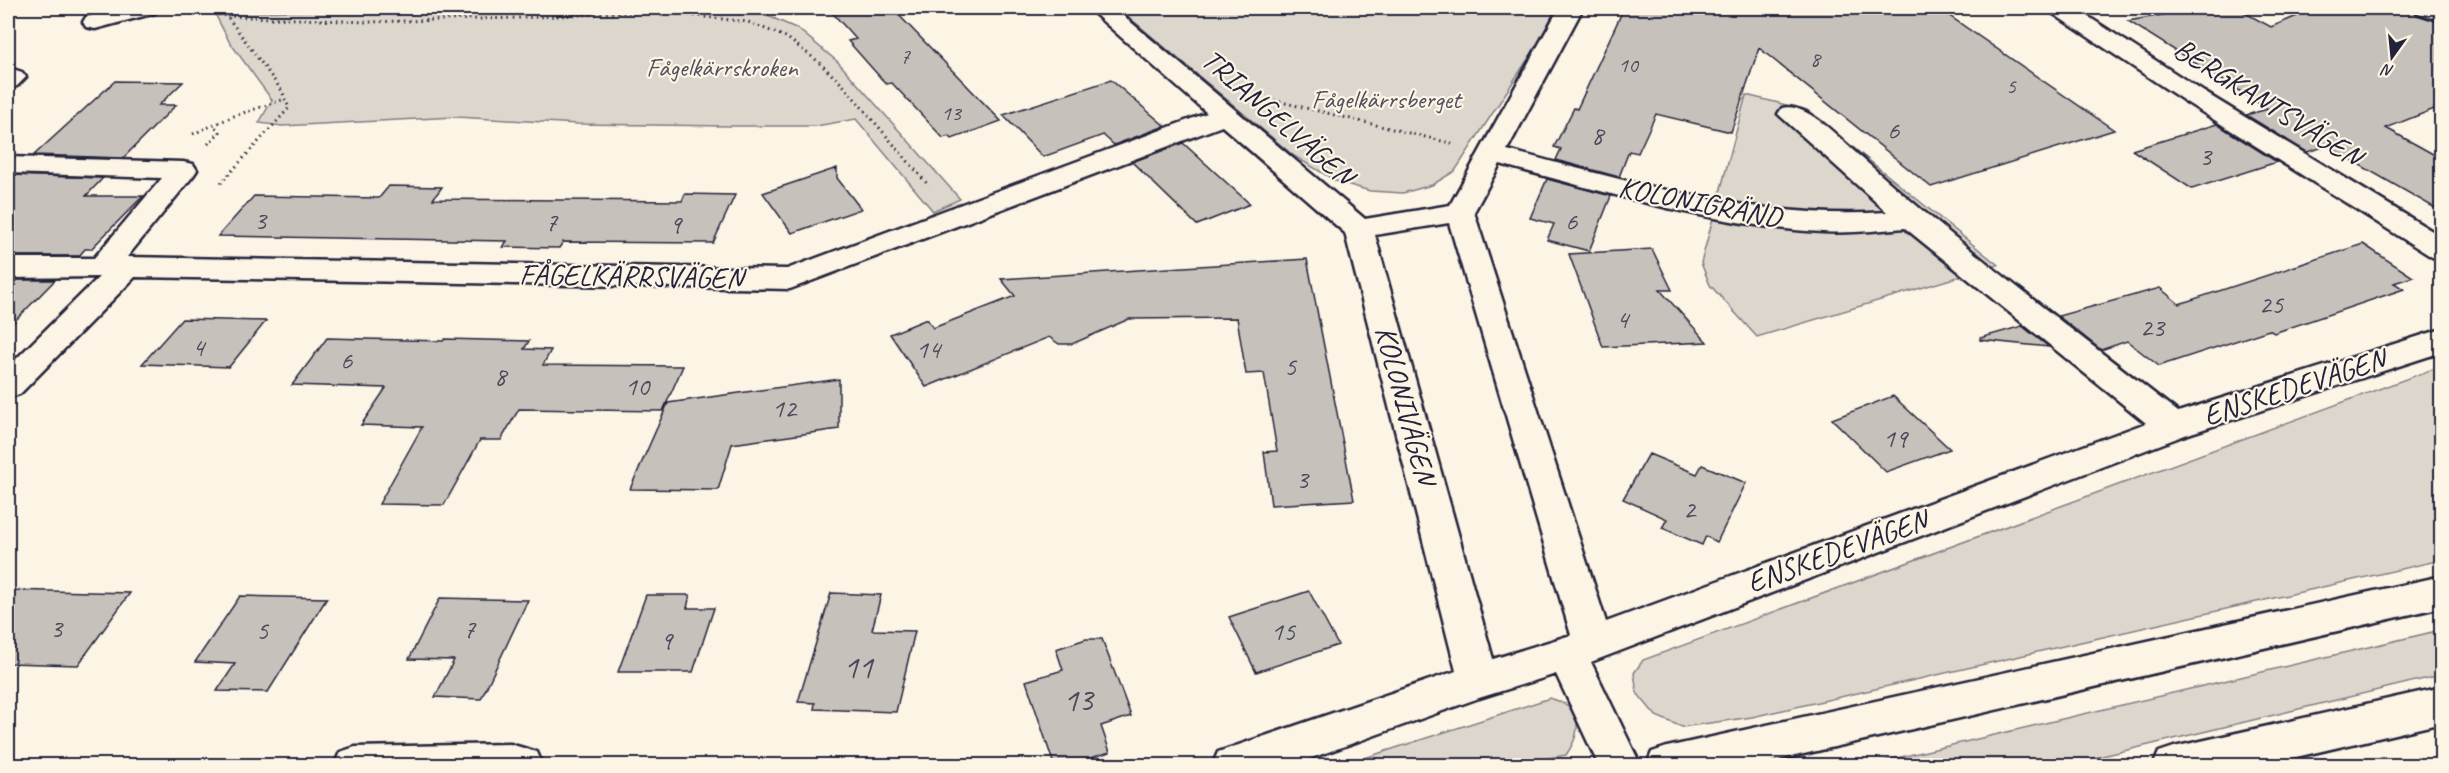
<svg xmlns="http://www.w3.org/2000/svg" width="2449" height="773" font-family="Caveat,sans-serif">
<rect width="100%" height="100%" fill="#fcf5e5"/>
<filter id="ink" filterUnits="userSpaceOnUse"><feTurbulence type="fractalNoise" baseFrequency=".0167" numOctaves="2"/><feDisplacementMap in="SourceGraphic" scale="12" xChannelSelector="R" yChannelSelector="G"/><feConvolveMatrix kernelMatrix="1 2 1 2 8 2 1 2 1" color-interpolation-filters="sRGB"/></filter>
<g filter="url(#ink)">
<!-- green -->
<path fill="#dcd6cc" stroke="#7f7c84" stroke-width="1.5" d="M212,8H230L242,12L440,8H725L757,11L798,29L838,62L960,199L933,211L856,119L816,126H729L578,124L456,117L282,126L259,123L272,100L229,41Z
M1118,8H1556L1539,42L1455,171L1432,185L1403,193L1370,191L1336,181L1294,156Z
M1746,95L1807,110L1998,265L1757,337L1710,285L1701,263Z
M2441,366V560L1752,717L1682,727L1656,716L1637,693L1634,673L1643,660Z
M2441,630V675L2065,765H1867Z
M1550,698C1555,700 1563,702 1568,706C1584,720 1576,741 1566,755L1508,765H1343Z"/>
<!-- building -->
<path fill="#c6c1bb" stroke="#22223b" stroke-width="1.5" d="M828,8H892L1001,121L952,139L949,136L943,138L892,83L886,84L848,41L856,39Z
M1624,8H1922L1927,12L1948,15L2114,130L1931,187L1759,48L1731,132L1656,114L1638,153L1629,151L1619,177L1556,160L1561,149L1554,147L1574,108L1577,109Z
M2202,8H2236L2271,27L2316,8H2412L2417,15L2442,23V106L2386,128L2442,159V212L2327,146L2307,152L2246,115L2268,109L2128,21Z
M1111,80L1165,126L1114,145L1103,135L1043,157L1003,115Z
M115,81L183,82L159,105H176L123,158L34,155Z
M2217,124L2277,162L2192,189L2132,150Z
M1183,143L1250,204L1197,225L1132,162Z
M837,168V178L861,209L792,233L763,193Z
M12,175L103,178L86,196H143L91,249H85L79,256H8V180Z
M1547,179L1611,196L1589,251L1547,240L1554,224L1530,218Z
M389,186L442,187L433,199L682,201L685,194L735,195L713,243L563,242L559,248L503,247L507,241L218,236L254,196L379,198Z
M2363,244L2413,277L2394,283L2404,289L2274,333L2269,330L2159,366L2127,341L2101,350L2058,316L2160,288L2179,304Z
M1652,249L1672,290H1660L1707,342L1603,347L1569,254Z
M1307,259L1354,500L1271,505L1264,452L1277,451L1264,373L1246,374L1237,318L1129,319L1072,344H1059L1049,337L926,387L890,334L927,319L933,328L1015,296L1001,279Z
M8,280H55L8,328Z
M182,319L266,321L229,367L142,364Z
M2022,326L2049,347L1980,340V338Z
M327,338L443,341L445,339L529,341L524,349L551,350L543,365L683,366L663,411L519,409L501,440H480L444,505L379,504L422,427L361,425L386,388L292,385Z
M839,379V429L732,444L718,490L630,489L668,403Z
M1893,396L1950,449L1886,472L1832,419Z
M1649,454L1697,474L1702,465L1746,483L1717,542L1706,536L1702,545L1662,528L1667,519L1623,499Z
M8,590L130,593L78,665L8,663Z
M1309,591L1338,645L1256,672L1229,617Z
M831,593L881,595L872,630L915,631L896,712L814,709L815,703L798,702Z
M646,595H690L687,608H714L693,672H618Z
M240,596L327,598L268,692L217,691L235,664L195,662Z
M440,598L528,600L481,699L435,697L454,660L409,659Z
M1086,639H1102L1131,716L1101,726L1110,752L1068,765H1054L1026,681L1063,670L1056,649Z"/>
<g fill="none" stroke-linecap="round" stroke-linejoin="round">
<defs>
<path id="minor" d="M122,8H159L155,13L95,29L86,27L83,22L86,17Z
M1088,8H1114L1365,219L1450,205L1559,8H1583L1507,150C1631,182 1758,221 1887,212L1778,114L1782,108C1806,102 1838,137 1856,153C1959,245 2069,327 2178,412L2442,329V352L2185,435L1591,662L1641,766H1599L1556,674L1479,698L1289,766H1212L1218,752L1456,671L1345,233L1222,126L790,289L135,277L20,394L8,398V367L99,277L8,278V258H94L162,178L8,173V157L183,162L193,164L197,170L193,176L127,257L787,269L1207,113ZM1500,164C1605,192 1714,226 1823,232C1850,234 1878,230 1905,228L2146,423L1606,622L1474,212ZM1449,223L1571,635L1493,659L1375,235Z
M2048,8H2075L2204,92L2442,237V259L2432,257L2186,102L2052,13Z
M2414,8H2442V21L2418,13Z
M13,69L22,72L26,77L17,86L8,89V71Z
M510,744L537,752L543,766H334L340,752L355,747Z"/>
<path id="major" d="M2442,576V607L1752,766H1646L1652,752L1667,747Z
M2442,687V723L2258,766H2153L2159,752L2174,747Z"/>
</defs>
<!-- minor casing -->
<use href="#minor" stroke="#22223b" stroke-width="5"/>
<!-- major casing -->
<use href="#major" stroke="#22223b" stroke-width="5"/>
<!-- path -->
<path stroke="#22223b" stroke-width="3" stroke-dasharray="1.5 4" stroke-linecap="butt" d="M199,8V10L227,16L282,91L289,108L221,183
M227,16L367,22L518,18L653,11L748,22L786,37L815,59L843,85L929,186
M1269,99L1454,144
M193,134L234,116L285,99
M208,144L220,132L213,125"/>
<!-- minor -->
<use href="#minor" fill="#fcf5e5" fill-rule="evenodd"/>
<!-- major -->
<use href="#major" fill="#fcf5e5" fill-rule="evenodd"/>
</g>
</g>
<g text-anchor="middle" stroke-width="4.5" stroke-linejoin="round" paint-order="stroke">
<!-- far-number labels -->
<g font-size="22" fill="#4b4a5b">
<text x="905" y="63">7</text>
<text x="1815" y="66">8</text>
<text x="1628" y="72">10</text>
<text x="2011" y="93">5</text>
<text x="951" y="120">13</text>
</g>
<!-- far-park labels -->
<g font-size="26" fill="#504f5f" stroke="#fcf5e5">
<text x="722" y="76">Fågelkärrskroken</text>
<text x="1386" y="108">Fågelkärrsberget</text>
</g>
<!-- number labels -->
<g font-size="27" fill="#4b4a5b">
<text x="1893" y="139">6</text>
<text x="1597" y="144">8</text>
<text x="2205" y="165">3</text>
<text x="260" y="229">3</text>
<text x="1571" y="230">6</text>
<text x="551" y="231">7</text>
<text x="675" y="233">9</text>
<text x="2271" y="313">25</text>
<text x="1622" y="328">4</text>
<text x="2152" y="336">23</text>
<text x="198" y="356">4</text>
<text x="928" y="358">14</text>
<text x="346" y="369">6</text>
<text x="1290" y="375">5</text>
<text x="500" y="385">8</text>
<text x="637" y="395">10</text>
<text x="784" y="417">12</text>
<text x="1895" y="447">19</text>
<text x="1302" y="488">3</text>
<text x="1689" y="518">2</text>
<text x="56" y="637">3</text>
<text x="469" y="638">7</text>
<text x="262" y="639">5</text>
<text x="1283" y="640">15</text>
<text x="666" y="649">9</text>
</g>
<!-- street labels -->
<g font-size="30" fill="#22223b" stroke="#fcf5e5">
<text transform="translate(2268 102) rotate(32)" y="10">BERGKANTSVÄGEN</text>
<text transform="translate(1278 117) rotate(41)" y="10">TRIANGELVÄGEN</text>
<text transform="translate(1700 202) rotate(11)" y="10">KOLONIGRÄND</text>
<text transform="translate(631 276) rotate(1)" y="10">FÅGELKÄRRSVÄGEN</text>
<text transform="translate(2294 387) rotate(-18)" y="10">ENSKEDEVÄGEN</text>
<text transform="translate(1406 405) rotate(75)" y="10">KOLONIVÄGEN</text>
<text transform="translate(1837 551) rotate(-20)" y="10">ENSKEDEVÄGEN</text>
</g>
<!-- near-number labels -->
<g font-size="33" fill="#4b4a5b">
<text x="858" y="678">11</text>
<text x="1078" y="711">13</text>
</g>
</g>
<!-- margin -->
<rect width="2449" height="773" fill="none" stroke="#fcf5e5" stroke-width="30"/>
<rect x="15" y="15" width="2419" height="743" fill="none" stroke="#22223b" stroke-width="2" filter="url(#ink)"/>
<!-- north arrow -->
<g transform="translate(2392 57) rotate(195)" stroke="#fcf5e5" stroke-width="4.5" paint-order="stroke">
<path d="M0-4.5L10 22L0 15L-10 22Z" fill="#22223b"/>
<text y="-9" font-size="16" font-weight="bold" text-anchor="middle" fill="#22223b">N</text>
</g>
</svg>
